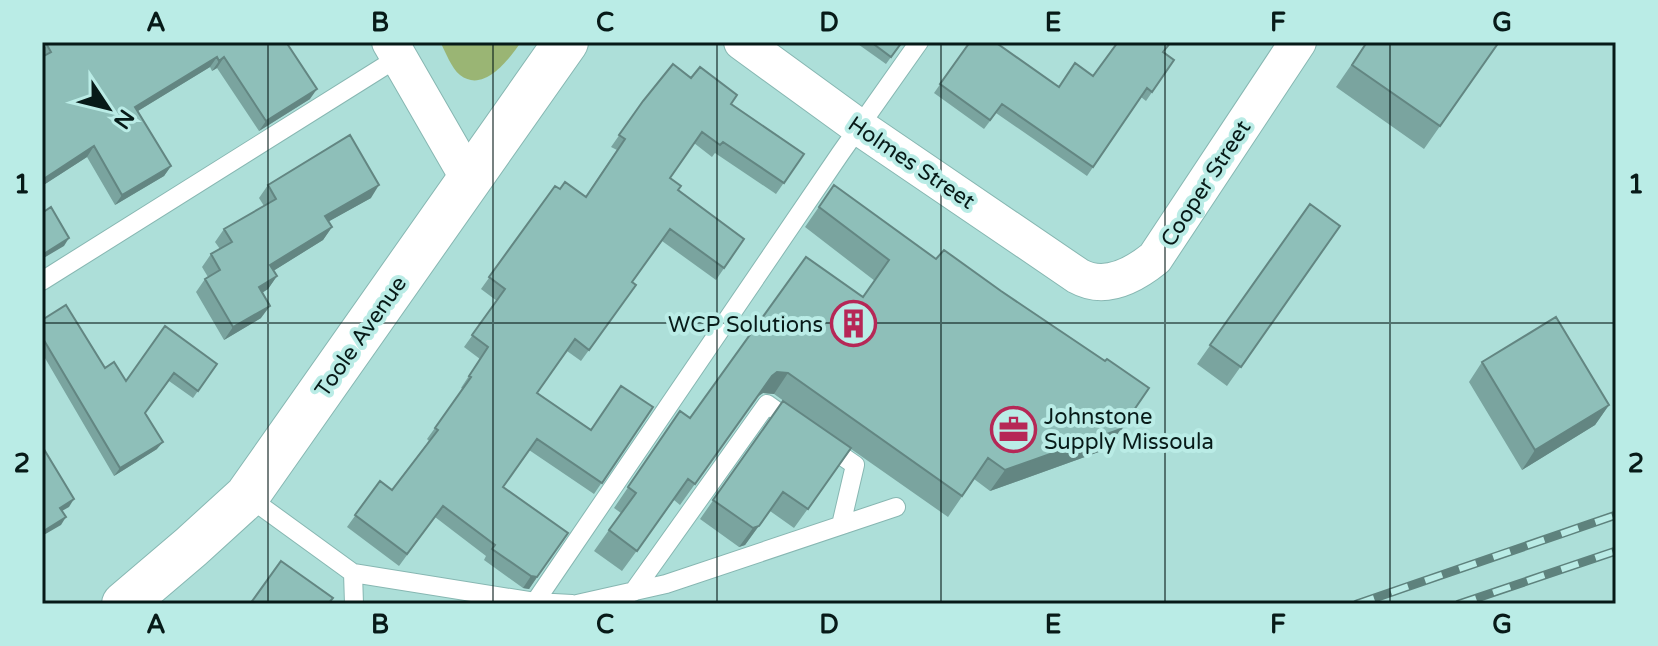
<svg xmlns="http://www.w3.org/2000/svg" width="1658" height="646" font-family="'Varela Round',sans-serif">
<rect width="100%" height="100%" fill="#addfd9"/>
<!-- green -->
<path fill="#9ab574" d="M440,42H521C510,58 484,94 460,75C451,68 446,52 440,42Z"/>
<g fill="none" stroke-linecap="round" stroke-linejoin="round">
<defs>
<path id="service" d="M42,281L399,57
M826,445L855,465L841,525
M247,496L353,573L535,602L840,154L919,42
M353,573L354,604
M633,592L767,404L795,424
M535,602L572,604
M577,604L666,584L896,507"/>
<path id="minor" d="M390,42L470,181
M742,42L859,127L1078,276C1105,291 1134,275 1155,258L1298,42"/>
<path id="tertiary" d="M124,604L191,547L247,496L566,42"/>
</defs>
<!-- service casing -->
<use href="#service" stroke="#87b7b2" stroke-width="20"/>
<!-- minor casing -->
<use href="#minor" stroke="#87b7b2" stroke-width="38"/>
<!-- tertiary casing -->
<use href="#tertiary" stroke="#87b7b2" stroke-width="46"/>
<!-- service -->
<use href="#service" stroke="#fff" stroke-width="18"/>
<!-- minor -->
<use href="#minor" stroke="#fff" stroke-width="36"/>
<!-- tertiary -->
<use href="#tertiary" stroke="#fff" stroke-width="44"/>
<defs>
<path id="rail" d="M1357,604L1616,515
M1459,604L1616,551"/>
</defs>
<!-- rail casing -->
<use href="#rail" stroke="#5e827d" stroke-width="9"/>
<!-- rail -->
<use href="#rail" stroke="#baece6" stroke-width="6" stroke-dasharray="18" stroke-linecap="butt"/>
</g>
<!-- wall -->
<path fill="#7aa49f" d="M286,42L310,99L259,131L217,68L212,71L210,67L138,111L171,166L164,176L115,205L87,157L42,186V51L47,45Z
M855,42H902L886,64Z
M970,42L1058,87L1163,52L1174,60L1146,101L1141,97L1087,176L996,113L984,129L934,93Z
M1367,42H1499L1424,149L1336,87Z
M691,78L804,154L776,194L715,153L712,157L694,143L670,178L678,190L744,239L716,280L662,241L632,282L636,285L581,361L567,351L537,393L591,430L653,407L594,494L529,450L503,487L568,533L529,589L523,588L484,560L486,556L435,517L399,566L347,527L380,481L392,490L429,441L427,439L463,389L461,388L480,359L464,347L497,301L481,289L555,186L560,189L586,196L617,150L611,147L643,101Z
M268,185L371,198L329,221L332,227L323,240L273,271L277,276L268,289L262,293L261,318L224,340L196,292L205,279L208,277L202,267L211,254L220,249L215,242L224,229L264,206L259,198Z
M834,185L1107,449L990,491L974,479L948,517L851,449L794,528L770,511L745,545L739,547L700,519L783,401L827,432L774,394L763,393L757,397L680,505L674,500L622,571L594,551L621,513L614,508L680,411L690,418L863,297L875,281L805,227Z
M1310,204L1340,226L1227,386L1197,364Z
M42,320L105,368L126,381L217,364L193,398L169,381L145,413L157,449L114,476L42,353Z
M1482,362L1609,405L1595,425L1522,470L1469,382Z"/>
<!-- shaded-wall -->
<path fill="#638682" d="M217,57L210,67L128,117L135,107Z
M224,57L217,68L212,71L219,61Z
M317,89L310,99L259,131L266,121Z
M94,146L87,157L42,186V180Z
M171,166L164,176L115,205L122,195Z
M379,185L371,198L317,228L325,216Z
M332,227L323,240L262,278L270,265Z
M69,238L64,246L42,259V255Z
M277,276L268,289L250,300L259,287Z
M270,306L261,318L224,340L233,327Z
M777,372L788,373L774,394L763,393L757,397L680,505L772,376Z
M1609,405L1595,425L1522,470L1535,450Z
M1121,429L1107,449L990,491L1005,470Z
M163,442L157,449L114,476L120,468Z
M783,492L745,545L739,547L753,528Z
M74,499L69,507L55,515L60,508Z
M66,517L61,525L42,536V532Z
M531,576L537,577L529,589L523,588Z"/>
<!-- building -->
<path fill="#8ebfb9" stroke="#638682" stroke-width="2" d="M51,42H286L317,89L266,121L224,57L219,61L217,57L135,107L171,166L122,195L94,146L42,180V57L51,52L47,45Z
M871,42H902L891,57Z
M970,42H995L1059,87L1075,63L1093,76L1118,42H1171L1163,52L1174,60L1152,92L1147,88L1093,167L1002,104L990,120L940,84Z
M1367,42H1499L1440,126L1352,65Z
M673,64L691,78L700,67L737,95L731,104L804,154L784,183L723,142L720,145L702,132L670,178L681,186L678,190L744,239L724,268L670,229L632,282L636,285L589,350L575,339L537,393L591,430L621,386L653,407L602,483L537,439L503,487L568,533L537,577L531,576L492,549L495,545L443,506L407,554L355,515L380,481L392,490L438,430L435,428L471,377L469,376L488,347L472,335L505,289L489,277L555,186L560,189L565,182L586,197L625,139L619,135L643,101Z
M350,135L379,185L325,216L332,227L270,265L277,276L259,287L270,306L233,327L205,279L220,270L211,254L232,242L224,229L276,199L268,185Z
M834,185L936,259L944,250L1001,291L1105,361L1107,359L1149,388L1121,429L1005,470L988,458L962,496L788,373L777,372L772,376L695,484L688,479L637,551L609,530L636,493L628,487L680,411L690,418L806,257L863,297L889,260L819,207Z
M1310,204L1340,226L1241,367L1210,345Z
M51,207L69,238L42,255V213Z
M66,305L105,368L114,362L126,381L165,326L217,364L198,391L174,373L145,413L163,442L120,468L42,337V320Z
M1556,317L1609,405L1535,450L1482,362Z
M783,401L851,448L808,509L783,492L759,526L753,528L713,500Z
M42,446L74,499L60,508L66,517L42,532Z
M281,561L333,598L328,604H250Z"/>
<!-- grid -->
<path fill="none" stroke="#071a18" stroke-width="2" stroke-opacity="0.55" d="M268,42V604M493,42V604M717,42V604M941,42V604M1165,42V604M1390,42V604M42,323H1616"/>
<!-- icons -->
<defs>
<symbol id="building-ring" viewBox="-11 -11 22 22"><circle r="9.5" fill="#baece6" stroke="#b62756" stroke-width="1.5"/><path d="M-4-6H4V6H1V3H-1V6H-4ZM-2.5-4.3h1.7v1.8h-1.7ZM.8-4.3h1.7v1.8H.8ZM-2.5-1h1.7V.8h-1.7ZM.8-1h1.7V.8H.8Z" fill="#b62756"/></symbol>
<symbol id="office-ring" viewBox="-11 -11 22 22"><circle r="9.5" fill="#baece6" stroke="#b62756" stroke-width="1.5"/><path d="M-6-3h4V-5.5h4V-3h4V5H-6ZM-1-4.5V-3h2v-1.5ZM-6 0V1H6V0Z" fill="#b62756"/></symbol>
</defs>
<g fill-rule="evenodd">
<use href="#building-ring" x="828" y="298" width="51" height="51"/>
<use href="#office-ring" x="988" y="404" width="51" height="51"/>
</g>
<g text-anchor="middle" stroke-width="8" stroke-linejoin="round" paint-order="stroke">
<!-- street labels -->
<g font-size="22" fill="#071a18" stroke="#baece6">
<text transform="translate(912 162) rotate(34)" y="8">Holmes Street</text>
<text transform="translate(1205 183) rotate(-57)" y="8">Cooper Street</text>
<text transform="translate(360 336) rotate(-55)" y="8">Toole Avenue</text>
</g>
<!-- poi labels -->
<g font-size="22" fill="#071a18" stroke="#baece6" text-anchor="end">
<text x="823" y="332">WCP Solutions</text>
<text x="1044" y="424" text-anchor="start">Johnstone<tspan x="1044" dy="25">Supply Missoula</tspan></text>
</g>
</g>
<!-- border -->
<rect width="1658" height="646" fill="none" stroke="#baece6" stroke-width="88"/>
<!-- north arrow -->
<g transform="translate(108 108) rotate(125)" stroke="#baece6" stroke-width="6" paint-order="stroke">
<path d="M0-6L14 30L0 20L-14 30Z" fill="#071a18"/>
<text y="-12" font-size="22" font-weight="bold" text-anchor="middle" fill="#071a18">N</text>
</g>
<rect x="44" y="44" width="1570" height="558" fill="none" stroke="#071a18" stroke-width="3"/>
<g font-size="26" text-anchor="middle" font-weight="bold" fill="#071a18">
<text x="156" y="31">A</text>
<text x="380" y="31">B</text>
<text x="605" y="31">C</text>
<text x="829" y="31">D</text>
<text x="1053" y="31">E</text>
<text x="1278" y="31">F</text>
<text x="1502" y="31">G</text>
<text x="22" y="193">1</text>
<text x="1636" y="193">1</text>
<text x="22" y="472">2</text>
<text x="1636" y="472">2</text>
<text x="156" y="633">A</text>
<text x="380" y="633">B</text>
<text x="605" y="633">C</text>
<text x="829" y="633">D</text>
<text x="1053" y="633">E</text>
<text x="1278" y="633">F</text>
<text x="1502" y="633">G</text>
</g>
</svg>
